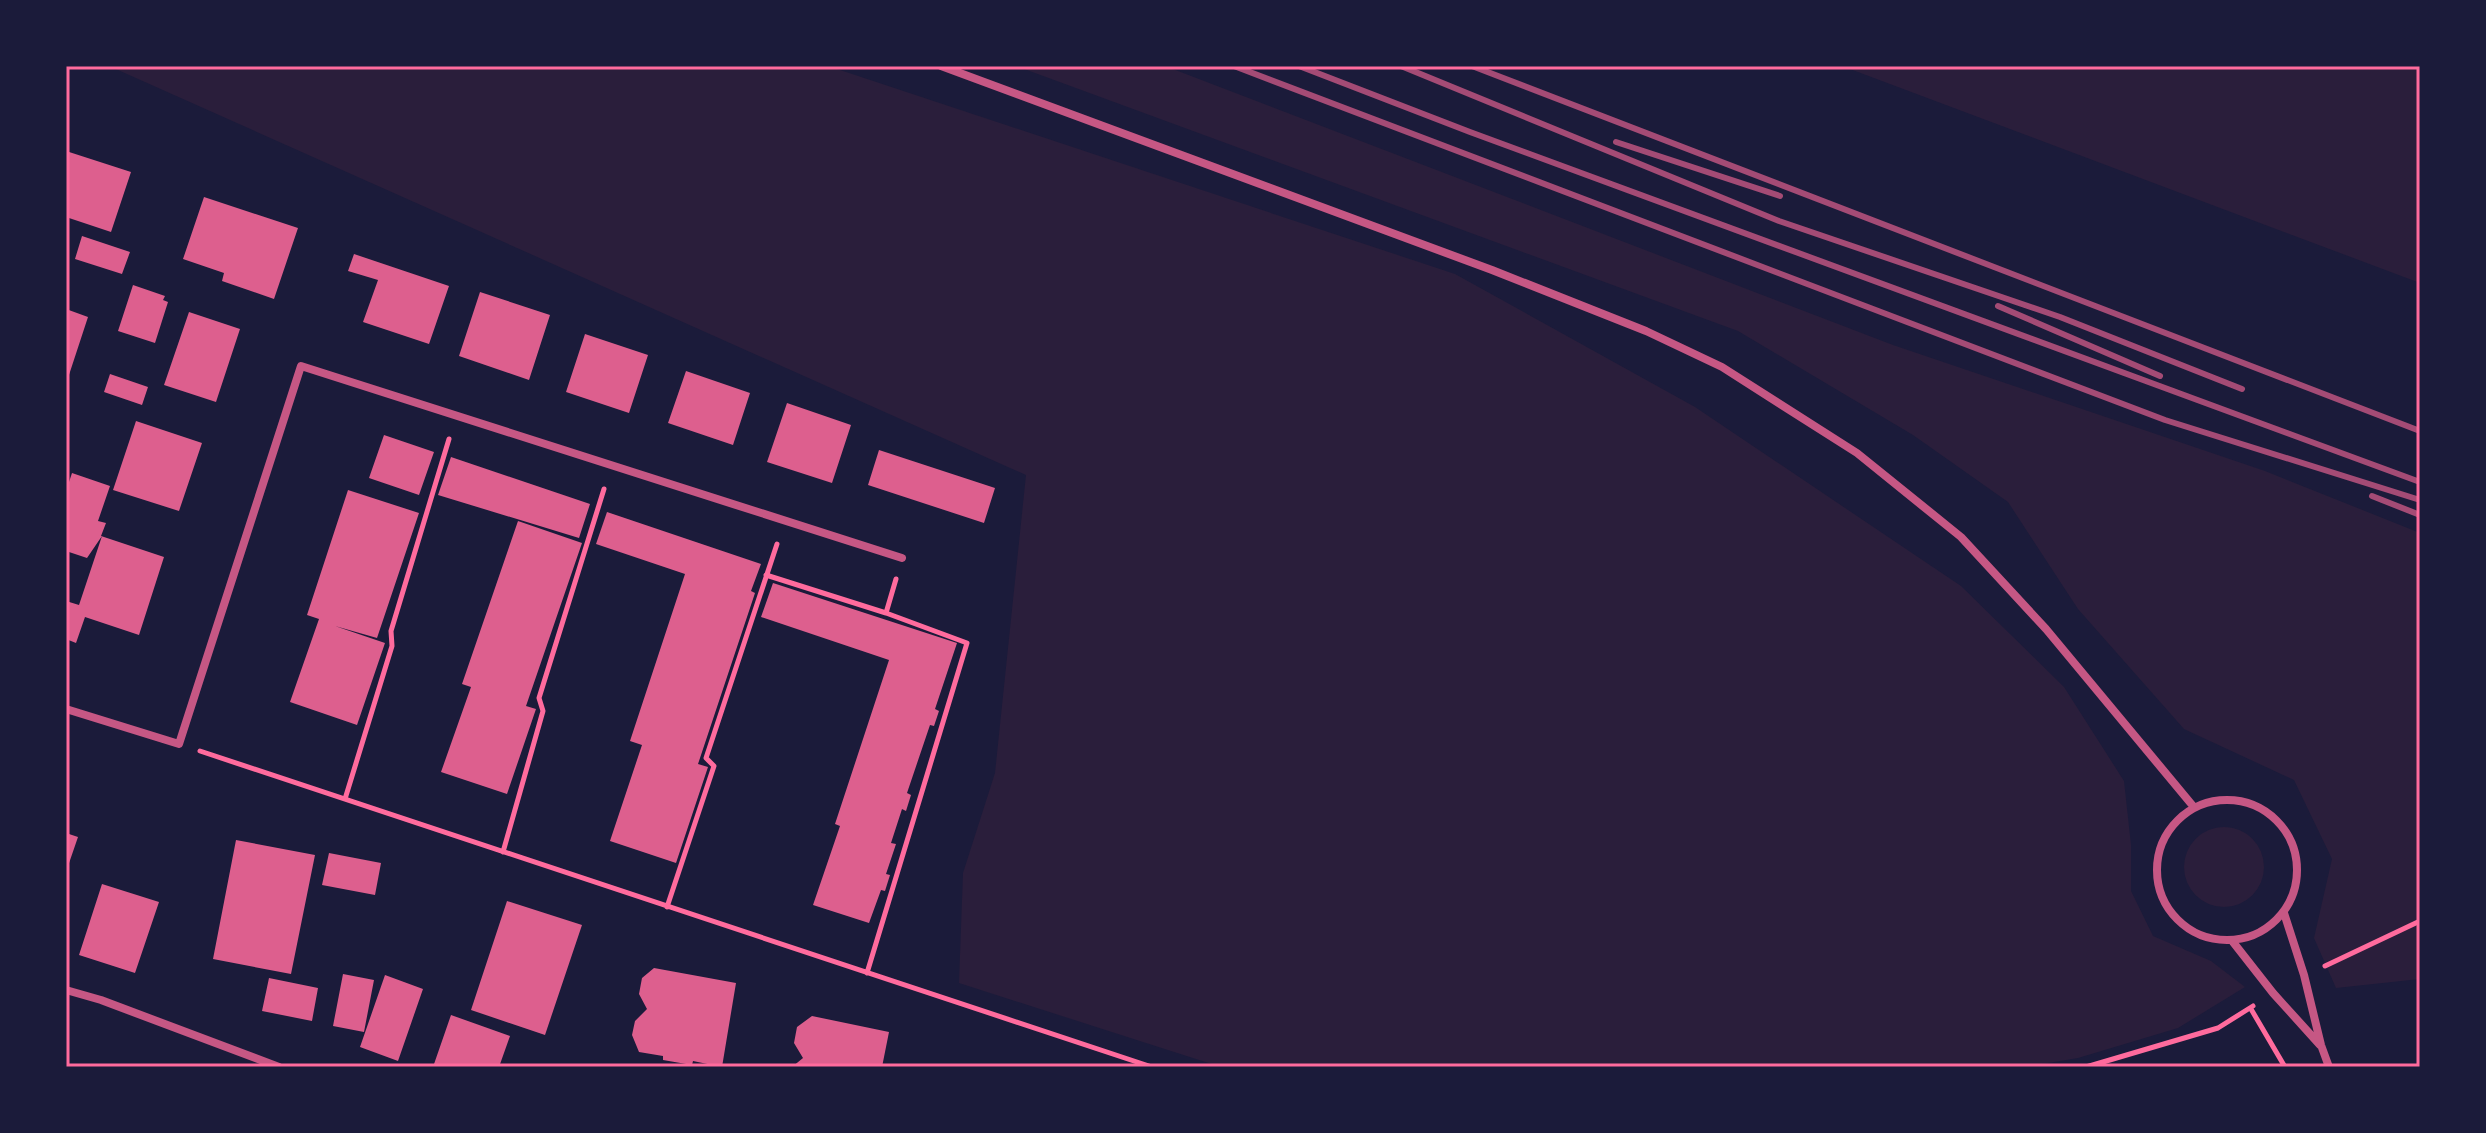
<svg xmlns="http://www.w3.org/2000/svg" width="2486" height="1133" font-family="'Golos Text',sans-serif">
<rect width="100%" height="100%" fill="#1b1b3a"/>
<!-- green -->
<path fill="#2a1e3b" d="M109,66H828L1455,274L1695,407L1961,586L2064,687L2124,781L2131,845V891L2153,936L2211,961L2245,987L2178,1028L2078,1058L2024,1067H1221L959,983L963,873L995,773L1026,475Z
M1016,66H1165L1893,345L2265,471L2420,533V979L2336,988L2314,938L2332,859L2294,780L2184,729L2078,609L2008,502L1913,435L1738,331Z
M1842,66H2420V283Z
M2184 867a40 40 0 1 1 80 0a40 40 0 1 1-80 0Z"/>
<!-- building -->
<path fill="#dd5f8e" d="M66,151L131,172L111,232L66,217Z
M204,197L298,228L274,299L222,281L224,273L183,259Z
M82,236L130,252L122,274L75,259Z
M354,254L449,286L429,344L363,322L378,280L348,271Z
M133,285L165,296L163,300L168,302L155,343L118,331Z
M480,292L550,315L529,380L459,356Z
M66,309L88,317L67,381H66Z
M189,312L240,329L216,402L164,385Z
M585,334L648,355L629,413L566,392Z
M686,371L750,393L733,445L668,423Z
M110,374L148,387L142,405L104,392Z
M787,403L851,425L832,483L767,462Z
M136,421L202,443L179,511L113,490Z
M384,435L434,452L419,495L369,478Z
M879,450L995,488L984,523L868,485Z
M451,457L590,504L579,538L438,495Z
M72,473L110,486L98,521L106,523L101,536L164,557L139,635L85,617L76,643L66,639V601L79,605L102,536L87,558L66,551V491Z
M348,490L419,513L377,638L335,626L385,643L357,725L290,702L319,619L307,615Z
M607,512L761,564L751,591L755,593L698,764L708,767L676,863L610,841L642,745L630,741L685,574L596,544Z
M518,521L582,543L526,706L536,709L507,794L441,772L471,687L462,684Z
M773,583L957,643L935,709L939,711L934,726L930,725L907,793L911,795L906,811L902,809L891,843L896,844L886,874L890,875L885,891L881,890L869,923L813,905L840,826L835,824L889,660L761,617Z
M66,833L78,837L67,869H66Z
M236,840L315,855L291,974L213,959Z
M329,853L381,863L375,895L322,885Z
M102,884L159,902L135,973L79,955Z
M507,901L582,925L545,1035L471,1010Z
M654,968L736,983L722,1067L693,1061L692,1065L663,1060V1056L639,1052L632,1035L635,1021L647,1009L639,994L642,978Z
M343,974L374,980L364,1032L333,1026Z
M385,975L423,989L398,1061L360,1047Z
M269,978L318,988L312,1021L262,1011Z
M451,1015L510,1036L499,1067H433Z
M812,1016L889,1032L882,1067H792L803,1058L794,1043L797,1027Z"/>
<g fill="none" stroke-linecap="round" stroke-linejoin="round">
<!-- path -->
<path stroke="#ff6b9d" stroke-width="5" d="M766,575L886,613L967,643L867,973
M886,613L896,579
M200,751L1152,1067
M345,799L392,646L391,631L449,439
M503,852L543,711L539,698L604,489
M667,907L714,766L706,758L777,544
M2325,966L2420,921
M2251,1009L2285,1067
M2086,1067L2218,1028L2253,1006"/>
<!-- minor -->
<path stroke="#c65784" stroke-width="8" d="M941,66L1492,270L1646,331L1722,367L1857,453L1961,537L2046,629L2193,806
M66,709L179,744L301,366L902,558
M2157 870a70 70 0 1 1 140 0a70 70 0 1 1-140 0Z
M2284,913L2304,975L2321,1045L2329,1067
M2233,942L2273,993L2320,1045
M66,990L101,1000L279,1067"/>
<!-- rail -->
<path stroke="#a44b75" stroke-width="6" d="M1234,66L2165,420L2420,500
M1299,66L1470,132L2420,482
M1401,66L1779,221L2060,317L2242,389
M1472,66L2420,431
M1616,142L1780,196
M1998,306L2160,376
M2372,496L2420,515"/>
</g>
<!-- border -->
<rect width="2486" height="1133" fill="none" stroke="#1b1b3a" stroke-width="136"/>
<rect x="68" y="68" width="2350" height="997" fill="none" stroke="#ff6b9d" stroke-width="3"/>
</svg>
